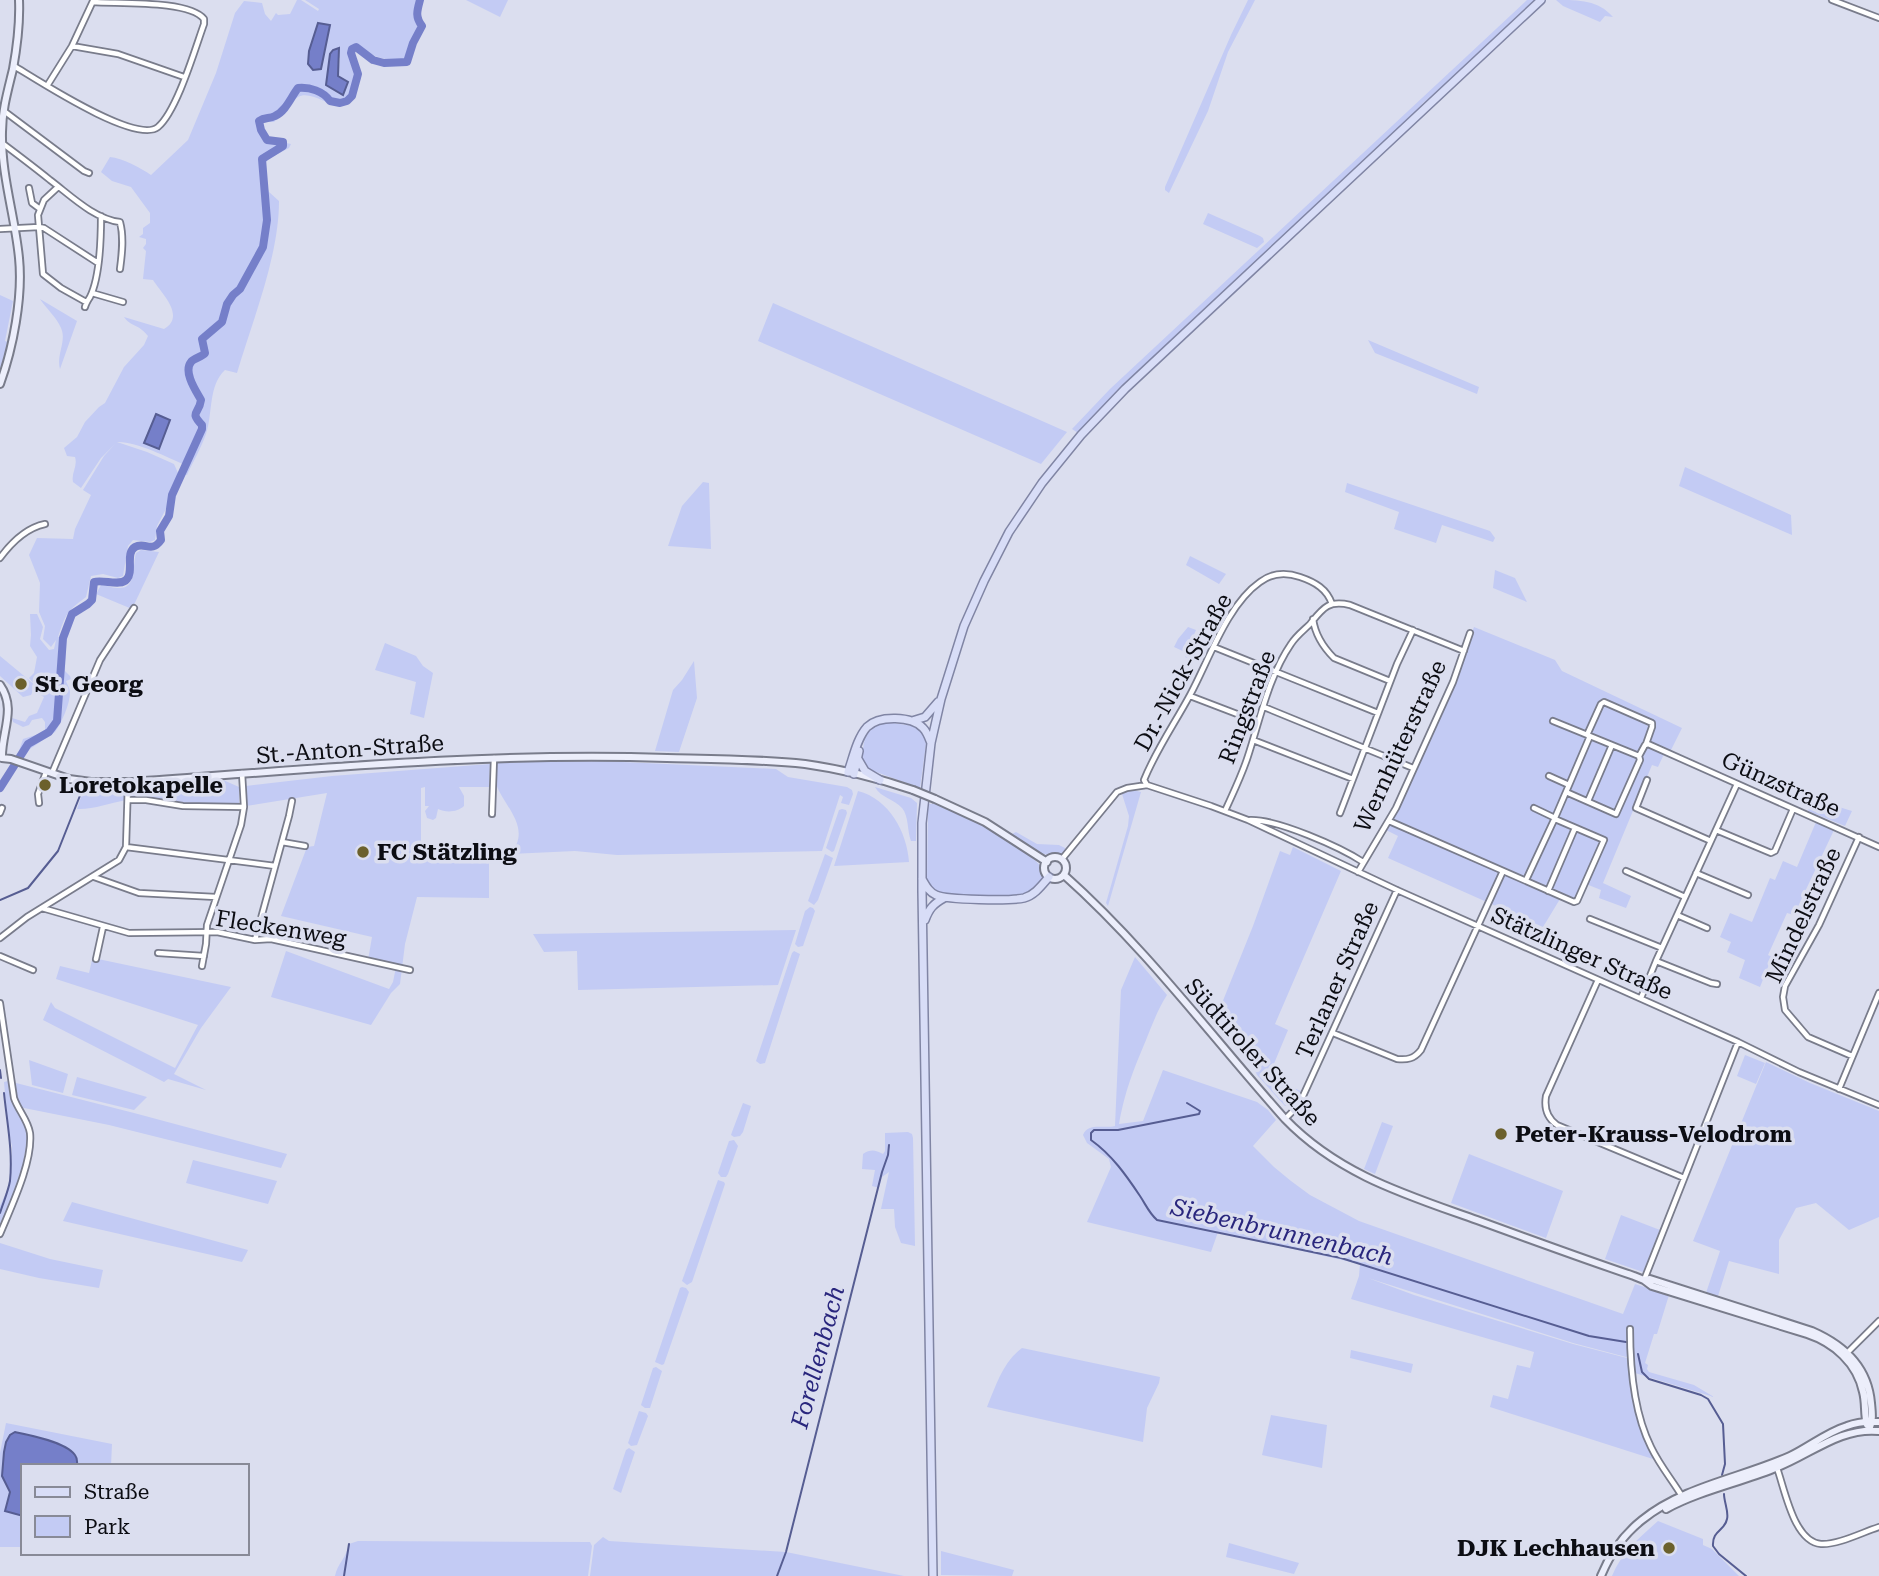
<svg xmlns="http://www.w3.org/2000/svg" width="1879" height="1576" font-family="'Roboto Serif',serif">
<rect width="100%" height="100%" fill="#dbdeef"/>
<!-- green -->
<path fill="#c3cbf4" fill-rule="evenodd" d="M297,0H301L318,11L319,9L305,0H416L414,17L418,26L405,59L403,60C381,61 372,56 355,43L356,49L353,52L361,78C358,84 355,94 352,99C338,117 313,88 298,97C290,103 282,114 274,122H262L261,128L268,139L291,144L289,148L268,159L264,166L265,181L269,192L279,201C279,256 253,319 237,373L225,370C208,386 213,413 206,434C201,448 193,462 187,475L184,474L204,428L201,426L185,465C167,457 135,441 117,442L147,452L174,464L178,473L167,507L157,526L155,540L150,542L133,540L128,546L123,576L118,578L103,574L91,576L86,597C66,612 66,614 58,637L66,638L65,671L70,676L71,679L66,681C67,684 70,689 70,692C70,704 62,722 55,732L30,749L23,759L17,757L23,739L45,732V722L42,718L32,720L29,725L23,727L13,722L12,718L25,722L29,716L37,713L44,697L35,692V687L31,695L23,697L0,676V656L35,685L29,678L34,673L37,657L30,646L31,635L30,614H37L43,627L40,639L49,650L54,649L56,640L51,647L43,639L45,626L39,612L40,583L29,555L37,538L73,539L75,529L91,495L83,490L104,456L115,444L101,458L81,488L73,482C71,473 78,466 75,457L67,456L64,448L77,437L85,422L99,407L105,403L124,367L144,345L148,336C139,324 131,327 124,317L164,329C186,316 162,294 153,280L143,279L146,251L143,248L146,244V239L139,237L143,234V228L150,223V213L131,187L112,181L101,172L110,157C122,158 141,168 151,175L188,140L216,73L235,13L244,1L262,3L265,14L271,21L276,13L278,15L290,14ZM330,25L321,69L313,70L308,64ZM330,54L340,58L338,76L348,82L326,85Z
M466,0H508L500,17Z
M1248,0H1255L1228,52L1208,111L1169,193L1165,190V187L1231,35Z
M1527,0H1536L1437,92L1423,103L1419,109L1108,401L1078,433L1072,429L1110,389Z
M1556,0C1580,0 1598,0 1613,17L1605,16L1600,22L1563,6Z
M1208,213L1260,236L1263,238L1264,242L1257,248L1203,224Z
M0,295L13,301L5,341L8,342L0,371Z
M40,299L77,321L60,369C56,355 67,341 61,328C57,318 46,308 40,299Z
M773,303L1067,432L1041,464L758,341Z
M1368,340L1479,387L1477,394L1375,353Z
M1685,467L1791,515L1792,535L1679,486Z
M703,482L709,483L711,549L668,546L682,506Z
M1347,483L1490,531L1495,538L1493,542L1442,525L1436,543L1394,529L1399,512L1345,492Z
M141,550L159,552L132,609L96,594L101,585C107,585 111,588 117,588C137,590 132,567 136,553Z
M1190,556L1226,574L1219,584L1186,565Z
M1495,570L1515,578L1527,602L1493,588Z
M1188,627L1196,630L1190,644L1207,651L1201,663L1185,657L1187,653L1174,647L1178,639Z
M1474,627L1555,660L1562,671L1682,728L1668,756L1664,754L1658,767L1652,765L1603,883L1631,896L1626,908L1599,898L1601,890L1586,884L1576,905L1560,899L1543,927L1388,858L1398,836L1386,830L1441,714Z
M385,643L416,656L423,666L433,673L424,718L410,714L416,682L375,670Z
M694,661L697,698L679,752L655,751L673,690L682,680Z
M887,722L919,727L925,737L926,744L920,788L868,769L863,762C862,741 865,727 887,722Z
M600,761L776,769L788,777L847,787L852,790L853,794L849,805L841,803L843,797L840,795L822,851L617,855L575,851L510,854C533,828 504,807 496,784C494,777 495,769 496,762Z
M490,764L489,787H459L464,796V806C458,812 446,813 438,809L436,818L433,820L427,818L425,811L429,806H425V787L421,788V856H478L489,861V898L417,897L405,944L400,984L391,993L371,1025L271,997L286,951L389,989L393,982L396,967L368,960L372,937L281,916L307,847L314,846L327,793L246,806V786L332,776Z
M221,779L239,787V804L237,805L178,804L146,797L133,798L131,796L132,787L134,785Z
M85,785L122,786L126,790V800C111,803 91,810 77,809Z
M875,787L911,798L917,803L916,841H911C907,831 909,816 902,808C894,799 881,798 875,787Z
M1133,790L1141,792L1108,906L1106,903L1128,826L1129,816L1122,794L1128,791Z
M858,791C889,799 907,832 909,862L834,866Z
M1813,799L1852,811L1845,826L1808,811Z
M928,804C932,804 935,803 939,804C956,807 1037,854 1042,869C1045,880 1035,891 1026,895C1012,900 963,896 946,895C937,893 931,890 927,882Z
M842,809L846,810L847,813L834,851L832,852L826,848L839,810Z
M1816,822L1834,830L1794,915L1787,913L1768,955L1772,957L1760,987L1739,978L1745,960L1727,952L1731,942L1720,937L1730,913L1752,922L1770,878L1775,880L1783,861L1797,867Z
M1016,832L1037,844L1059,845L1065,848V850L1059,856H1051L1041,853L1012,834Z
M1293,847L1341,871L1275,1024L1288,1030L1268,1078L1301,1091C1296,1098 1293,1104 1285,1106L1257,1075L1248,1056L1239,1051L1214,1023L1253,926L1280,851L1290,855Z
M825,854L833,858L818,900L814,905L808,901Z
M810,907L813,908L815,911L803,946L798,947L795,944L805,911Z
M796,930L778,985L578,990L577,951L544,952L533,934Z
M794,951L800,954L765,1063L760,1064L756,1061L792,953Z
M1135,957L1167,995C1158,1009 1152,1025 1146,1040C1133,1071 1125,1091 1119,1124L1143,1121L1163,1070L1257,1102L1268,1110L1276,1120L1253,1146L1274,1167L1291,1181L1310,1195L1359,1221L1623,1314L1635,1284L1669,1295L1657,1334H1654L1645,1363L1648,1365L1647,1369L1649,1372L1694,1385L1714,1397L1635,1373L1629,1343L1628,1356L1626,1357L1573,1343L1368,1278L1414,1295L1573,1344L1631,1359L1636,1394L1643,1425L1656,1460L1490,1407L1493,1395L1508,1399L1517,1365L1530,1368L1534,1352L1351,1299L1359,1276L1360,1264L1218,1232L1211,1252L1087,1222L1111,1167L1109,1159L1087,1143L1083,1135C1088,1122 1103,1129 1115,1126L1121,990Z
M98,959L231,987L201,1028L174,1074L206,1090L168,1079L164,1082L43,1020L51,1002L55,1008L175,1068L198,1025L56,979L60,966L89,973L92,960L97,961Z
M1745,1055L1765,1063L1756,1084L1737,1076Z
M29,1060L68,1074L63,1093L32,1085Z
M1766,1062L1810,1083L1879,1111V1217L1849,1230L1816,1203L1796,1208L1779,1240V1274L1729,1261L1718,1296L1706,1293L1720,1251L1693,1241Z
M77,1077L147,1097L134,1110L72,1095Z
M8,1081L14,1105L26,1125L28,1134L21,1176L0,1231V1206L11,1181L12,1146L8,1129L4,1082Z
M16,1083L134,1113L287,1154L281,1168L109,1125L19,1107L14,1085Z
M743,1103L751,1106L743,1132L740,1136L734,1137L731,1135L732,1132Z
M1382,1122L1393,1126L1375,1174L1364,1169Z
M908,1132L912,1134L913,1138L915,1246L901,1243L895,1227L894,1209H881L889,1172L882,1177L879,1188L872,1186L875,1170L862,1169L863,1154C871,1149 875,1150 883,1154L885,1151V1133Z
M734,1140L738,1146L728,1174L726,1177H721L718,1173L729,1141Z
M1469,1154L1563,1191L1546,1238L1451,1203Z
M193,1160L277,1181L268,1204L186,1183Z
M718,1180L724,1182L725,1184L692,1282L687,1285L682,1281Z
M72,1202L248,1250L242,1262L63,1221Z
M1621,1215L1660,1230L1643,1272L1605,1259Z
M0,1243L50,1259L103,1270L99,1288L39,1278L0,1269Z
M682,1287L686,1288L689,1292L664,1364L662,1365L655,1362L680,1288Z
M1022,1348L1160,1377L1159,1383L1147,1408L1143,1442L987,1407C996,1385 1003,1362 1022,1348Z
M1351,1350L1413,1364L1411,1373L1350,1358Z
M656,1367L662,1371L650,1408H645L641,1405L653,1368Z
M639,1411L646,1413L648,1416L637,1445L631,1446L628,1443Z
M1271,1415L1327,1425L1322,1468L1262,1455Z
M6,1423L112,1444L111,1466H77C77,1461 78,1459 75,1455C66,1442 30,1435 15,1432L6,1443L4,1452L2,1476L10,1492L5,1510L23,1516V1547H0V1453Z
M629,1448L635,1452L621,1493L613,1489L626,1450Z
M1658,1521L1703,1539V1545L1712,1549L1739,1576H1612C1621,1553 1640,1537 1658,1521Z
M603,1537L609,1541L786,1552L904,1576H590L594,1545Z
M358,1541L590,1542L592,1546L588,1576H335C337,1564 347,1557 349,1544Z
M1229,1543L1299,1563L1294,1574L1226,1557Z
M941,1551L1014,1570L1012,1576L941,1575Z"/>
<!-- water -->
<path fill="#757fc9" stroke="#565d92" stroke-width="2" d="M318,23L330,25L321,69L313,70L308,64L309,51Z
M339,48L338,76L348,82L343,95L326,85L330,54L333,50Z
M156,414L170,420L159,449L144,443Z
M15,1432C30,1435 66,1442 75,1455C78,1459 77,1461 77,1466H23V1516L5,1511L10,1492L2,1476L4,1452L6,1442L10,1435Z"/>
<g fill="none" stroke-linecap="round" stroke-linejoin="round">
<!-- stream -->
<path stroke="#565d92" stroke-width="2" d="M0,900L28,888L58,851L83,788
M0,1070L1,1078
M1187,1103L1200,1111L1199,1114L1118,1130H1094L1091,1133V1140C1112,1155 1126,1175 1140,1196C1146,1205 1149,1213 1157,1220L1341,1258L1589,1336L1626,1342
M0,1213C3,1203 8,1192 10,1181C13,1151 7,1123 4,1093
M1638,1354L1642,1372L1649,1379L1701,1395L1708,1399L1723,1424L1725,1464L1722,1475
M1724,1494C1724,1502 1729,1512 1727,1519C1725,1531 1712,1530 1713,1546L1719,1554L1746,1576
M344,1576L349,1544
M777,1576L786,1552L882,1172L888,1155L889,1145"/>
<!-- river -->
<path stroke="#757fc9" stroke-width="8" d="M0,788L28,744L49,732L57,721L63,638L72,614L88,604L92,600L94,582C103,579 121,587 127,579C134,571 125,553 135,547C145,541 151,554 161,540L160,531L169,516L172,495L202,429V425C189,411 199,415 201,400C196,391 183,372 191,362C194,358 202,357 205,353L202,339L222,322L227,304L233,295L240,289L263,247L267,220L262,159L283,146V142L267,140L261,130L259,121C265,117 269,119 275,116C286,111 291,97 298,88C310,87 323,91 330,101L340,103L347,101L352,96L358,74L351,53L352,49L356,47L373,60L384,63L407,62L413,43L422,26C415,17 417,11 420,0"/>
<defs>
<path id="street" d="M1832,0L1879,18
M72,46L118,54L184,77
M14,66C36,79 136,145 158,127C177,111 195,49 204,24V19C189,0 118,4 93,2
M47,86L72,46L93,1
M4,111L84,171L89,173
M2,143C18,155 34,167 50,180C70,195 94,219 120,222C124,237 122,254 120,269
M58,187L44,200L38,215L43,274L61,288L86,302
M29,188L32,203L40,209
M0,229L39,227L44,228L98,263
M92,293L123,302
M85,307C86,303 88,300 90,297C100,277 101,239 101,216
M0,558C11,543 26,528 45,524
M1313,619C1315,634 1324,648 1334,658L1390,681
M1214,647L1378,713
M1190,696L1258,722
M1264,707L1413,768
M1553,721L1639,756
M1587,735L1601,704L1604,702L1652,723V727L1646,744
M1253,740L1353,779
M52,773L100,660L134,608
M1549,776L1569,785
M1647,780L1636,808L1711,841
M1147,785L1144,780C1156,750 1175,723 1190,695C1209,660 1227,605 1260,582C1272,573 1286,572 1300,577C1315,582 1327,589 1332,604
M1566,792L1616,814L1640,760L1639,756L1645,745L1648,744L1879,847
M128,800H146L183,806L244,807
M1588,801L1612,745
M39,803L38,794L46,772
M1534,808L1555,818
M1225,811C1233,793 1242,775 1248,756C1260,719 1269,676 1291,644C1296,636 1304,630 1310,624C1323,608 1328,600 1350,605L1464,651
M0,813L2,808
M1340,813L1397,664L1413,630
M492,814L494,758
M1250,820C1277,819 1340,847 1363,862
M1389,821L1574,902L1577,901L1604,840L1555,819
M1716,830L1771,853L1775,851L1793,809
M282,842L305,846
M126,847L275,866
M1062,859L1117,792L1127,788L1147,785L1211,806L1248,820L1397,890L1738,1042L1799,1072L1879,1105
M1626,871L1685,897
M1358,872L1396,808L1453,682L1470,633
M1696,873L1748,895
M94,877L139,893L216,897
M1526,880L1554,820L1590,736
M1548,891L1575,828
M42,908L129,933L217,932L255,940L271,939L410,970
M1677,915L1707,928
M1590,919L1662,948
M0,938L27,917L119,860L126,847L128,782
M255,940L289,816L292,801
M158,953L204,956
M0,956L33,970
M96,959L103,927
M1656,961L1737,784
M202,966L206,944L207,925L241,825L244,807L242,773
M1598,980L1546,1096C1544,1108 1547,1118 1557,1125L1684,1178
M1641,998L1656,961L1711,983L1717,984
M0,1003L14,1098C18,1110 28,1120 30,1133C33,1162 11,1207 0,1234
M1333,1033L1397,1059C1407,1060 1414,1059 1421,1050L1503,871
M1852,1056L1808,1037L1785,1010L1783,997L1785,986L1819,925L1859,837
M1839,1089L1879,993
M1285,1119L1296,1108L1303,1096L1397,890
M1644,1280L1738,1042
M1630,1329C1630,1367 1634,1413 1651,1447C1660,1466 1673,1481 1683,1498
M1845,1355L1879,1321
M1777,1468C1785,1490 1794,1542 1821,1544C1838,1545 1863,1532 1879,1527"/>
<path id="secondary" d="M0,384C13,348 23,297 19,258C15,216 1,175 2,132C2,110 8,90 13,69C17,47 20,23 19,0
M0,685C17,709 1,733 2,758
M2,758L11,759L69,779L91,782H133C311,769 489,752 667,758C713,759 759,759 805,764C841,769 878,778 913,790
M935,799L985,822L1047,862
M1044 868a11 11 0 1 1 22 0a11 11 0 1 1-22 0Z
M1064,875C1146,948 1212,1037 1285,1119C1339,1175 1407,1195 1477,1220C1529,1239 1581,1258 1634,1276L1644,1280L1650,1279L1812,1331C1844,1345 1868,1367 1871,1403C1872,1413 1873,1421 1869,1430
M1644,1280L1652,1286L1807,1334C1834,1343 1857,1363 1863,1392C1866,1403 1864,1414 1867,1425
M1666,1509C1699,1491 1738,1483 1773,1469C1809,1456 1839,1427 1879,1431
M1601,1576C1610,1554 1623,1535 1642,1520C1684,1486 1741,1478 1790,1456C1809,1447 1827,1432 1847,1426C1857,1422 1868,1421 1879,1422"/>
<path id="primary" d="M912,721L925,717L938,702
M858,759L865,771L880,780
M848,772C853,758 857,738 867,727C879,715 912,716 923,728C927,732 929,738 931,743
M854,774L859,751
M922,879C926,886 929,892 936,895C947,900 1011,901 1024,898C1035,895 1042,885 1049,877
M925,920C929,909 933,904 944,898
M933,1576L922,891V823L931,743L941,699L964,626L984,581L1009,532L1042,483L1081,435L1125,389L1541,0"/>
</defs>
<!-- street casing -->
<use href="#street" stroke="#797c8b" stroke-width="8"/>
<!-- secondary casing -->
<use href="#secondary" stroke="#797c8b" stroke-width="10"/>
<!-- primary casing -->
<use href="#primary" stroke="#8085a4" stroke-width="10"/>
<!-- street -->
<use href="#street" stroke="#fff" stroke-width="4.5"/>
<!-- secondary -->
<use href="#secondary" stroke="#eceefb" stroke-width="6"/>
<!-- primary -->
<use href="#primary" stroke="#d8ddf7" stroke-width="7"/>
<defs>
<path id="secondary-bridge" d="M913,790L935,799"/>
</defs>
<!-- secondary-bridge casing -->
<use href="#secondary-bridge" stroke="#797c8b" stroke-width="10" stroke-linecap="butt"/>
<!-- secondary-bridge -->
<use href="#secondary-bridge" stroke="#eceefb" stroke-width="6"/>
</g>
<!-- markers -->
<g fill="#6b602c" stroke="#dbdeef" stroke-width="2.5">
<circle cx="21" cy="684" r="7"/>
<circle cx="45" cy="785" r="7"/>
<circle cx="363" cy="852" r="7"/>
<circle cx="1501" cy="1134" r="7"/>
<circle cx="1669" cy="1548" r="7"/>
</g>
<g text-anchor="middle" stroke-width="7" stroke-linejoin="round" paint-order="stroke">
<!-- street labels -->
<g font-size="23" fill="#0c0d13" stroke="#dbdeef">
<text transform="translate(1183 672) rotate(-61)" y="8">Dr.-Nick-Straße</text>
<text transform="translate(1247 707) rotate(-69)" y="8">Ringstraße</text>
<text transform="translate(1400 746) rotate(-65)" y="8">Wernhüterstraße</text>
<text transform="translate(350 749) rotate(-4)" y="8">St.-Anton-Straße</text>
<text transform="translate(1781 784) rotate(24)" y="8">Günzstraße</text>
<text transform="translate(1803 915) rotate(-65)" y="8">Mindelstraße</text>
<text transform="translate(281 928) rotate(9)" y="8">Fleckenweg</text>
<text transform="translate(1582 953) rotate(24)" y="8">Stätzlinger Straße</text>
<text transform="translate(1337 980) rotate(-66)" y="8">Terlaner Straße</text>
<text transform="translate(1253 1052) rotate(48)" y="8">Südtiroler Straße</text>
</g>
<!-- poi labels -->
<g font-size="23" font-weight="bold" fill="#0c0d13" stroke="#dbdeef" text-anchor="start">
<text x="35" y="692">St. Georg</text>
<text x="59" y="793">Loretokapelle</text>
<text x="377" y="860">FC Stätzling</text>
<text x="1515" y="1142">Peter-Krauss-Velodrom</text>
<text x="1655" y="1556" text-anchor="end">DJK Lechhausen</text>
</g>
<!-- water labels -->
<g font-size="24" font-style="italic" fill="#29267d" stroke="#dbdeef">
<text transform="translate(1282 1232) rotate(13)" y="8">Siebenbrunnenbach</text>
<text transform="translate(818 1357) rotate(-75)" y="8">Forellenbach</text>
</g>
</g>
<!-- legend -->
<rect x="21" y="1464" width="228" height="91" fill="#dbdeef" stroke="#888a97" stroke-width="2"/>
<rect x="35" y="1487" width="35" height="10" fill="#d8ddf7" stroke="#888a97" stroke-width="2"/>
<text x="84" y="1499" font-size="21" fill="#0c0d13">Straße</text>
<rect x="35" y="1516" width="35" height="21" fill="#c3cbf4" stroke="#888a97" stroke-width="2"/>
<text x="84" y="1534" font-size="21" fill="#0c0d13">Park</text>
</svg>
